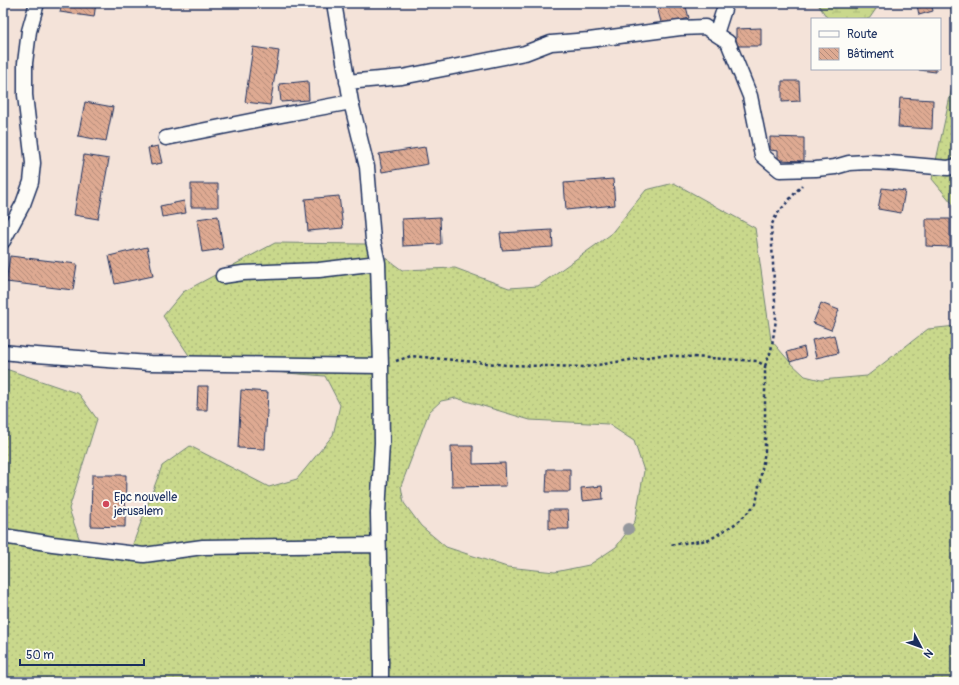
<svg xmlns="http://www.w3.org/2000/svg" width="959" height="685" font-family="Pangolin,sans-serif">
<defs>
<pattern id="grass-dots" width="8" height="8" patternUnits="userSpaceOnUse"><rect width="8" height="8" fill="#c9d88c"/><path d="M2 2h.1M6 6h.1" fill="none" stroke="#acba7b" stroke-width="1.8" stroke-linecap="round"/></pattern>
<pattern id="wetland-marsh" width="20" height="14" patternUnits="userSpaceOnUse"><rect width="20" height="14" fill="#c9d88c"/><path d="M1 5h8M5 5V1M11 12h8M15 12V8" fill="none" stroke="#acba7b"/></pattern>
<pattern id="building-back-hatch" width="6" height="6" patternUnits="userSpaceOnUse"><rect width="6" height="6" fill="#deaa92"/><path d="M-1 5l2 2M0 0l6 6M5-1l2 2" fill="none" stroke="#b38b7a"/></pattern>
</defs>
<rect width="100%" height="100%" fill="#f4e3d9"/>
<filter id="ink" filterUnits="userSpaceOnUse"><feTurbulence type="fractalNoise" baseFrequency=".025" numOctaves="2"/><feDisplacementMap in="SourceGraphic" scale="8" xChannelSelector="R" yChannelSelector="G"/><feConvolveMatrix kernelMatrix="1 2 1 2 8 2 1 2 1" color-interpolation-filters="sRGB"/></filter>
<g filter="url(#ink)">
<!-- grass -->
<path fill="url(#grass-dots)" stroke="#728475" fill-rule="evenodd" d="M950,3H956V45Z
M956,69V208L932,179Z
M674,183L755,228L771,340L790,362L805,376L821,380L867,376L928,329L956,326V682H3V368L79,394L97,419L69,509L79,538L104,554L131,549L162,466L190,446L269,487L297,479L333,435L340,405L325,376L196,366L163,316L183,292L275,243L366,244L402,270L455,268L509,288L538,286L610,235L646,190ZM456,398L530,420L608,424L634,441L644,471L635,521L616,547L589,565L555,572L507,567L446,547L421,526L404,503L401,486L429,412L441,401Z"/>
<!-- wetland -->
<path fill="url(#wetland-marsh)" stroke="#728475" d="M817,3H877L876,9L869,19H828Z"/>
<!-- building -->
<path fill="url(#building-back-hatch)" stroke="#1b2f5e" d="M62,3H96L94,17L60,12Z
M656,3H685L689,18L662,26Z
M924,3H931L933,11L919,15L917,5Z
M761,28V46H736V29Z
M253,47L279,51L270,105L245,102Z
M919,69H936V72L919,70Z
M308,81L309,100L281,102L279,84Z
M782,81H799L800,101L782,102Z
M900,98L933,100L932,129L898,127Z
M85,102L113,107L106,141L78,136Z
M770,137L804,138V161L778,160V151L770,150Z
M158,146L162,163L151,165L148,148Z
M425,147L428,164L382,172L379,154Z
M84,155L109,159L98,219L74,215Z
M613,179L615,205L566,210L564,183Z
M191,184H218V207H191Z
M882,188L905,191L901,213L878,209Z
M339,196L343,228L308,231L305,199Z
M184,201L186,213L162,217L160,206Z
M218,216L223,249L202,252L197,219Z
M440,217L441,244L403,246L402,219Z
M926,219H950V247L926,246Z
M552,230L553,247L502,250L500,233Z
M147,247L153,276L115,284L109,256Z
M10,256L77,264L73,290L6,282Z
M821,303L839,310L831,330L813,323Z
M834,335L838,353L816,358L812,340Z
M804,347L806,357L790,362L787,352Z
M198,386H208L207,410H197Z
M241,390L268,392L265,449L238,448Z
M451,446H473V464L505,463L506,486L452,487Z
M547,469H570V492H546Z
M92,475H126L125,527L91,526Z
M602,486L603,499L582,501L581,488Z
M549,510H568L569,529H549Z"/>
<g fill="none" stroke-linecap="round" stroke-linejoin="round">
<defs>
<path id="street" d="M334,3L351,102L367,167L373,240L378,263L381,366L382,443L378,513L381,659V682
M716,34L726,3
M347,82L402,77L525,53L551,43L589,40L680,28L705,27L728,42L750,96L762,155L780,170L816,169L835,167L849,163L868,162L890,163L948,168L956,166
M166,138L271,117L351,102
M3,241L23,204L31,182L33,163L25,95V63L29,31L37,3
M223,276L243,273L319,270L378,263
M3,352L22,354L150,363L381,366
M3,536L53,544L144,555L203,547L378,545"/>
</defs>
<!-- street casing -->
<use href="#street" stroke="#1b2f5e" stroke-width="17"/>
<!-- path -->
<path stroke="#1b2f5e" stroke-width="2.5" stroke-dasharray="3 3" stroke-linecap="butt" d="M396,361L411,356L507,365L585,367L661,355L757,361L765,366V451L756,504L738,522L709,540L669,545
M765,366L771,351L776,320L771,226L777,214L802,185"/>
<!-- street -->
<use href="#street" stroke="#fdfcf7" stroke-width="14"/>
</g>
<!-- trees -->
<circle fill="#94979c" cx="628" cy="529" r="6"/>
</g>
<!-- markers -->
<circle fill="#d1495b" stroke="#fdfcf7" stroke-width="1.5" cx="106" cy="504" r="4"/>
<g text-anchor="middle" stroke-width="4" stroke-linejoin="round" paint-order="stroke">
<!-- poi labels -->
<g font-size="12" fill="#1b2f5e" stroke="#fdfcf7" text-anchor="start">
<text x="114" y="501">Epc nouvelle<tspan x="114" dy="14">jerusalem</tspan></text>
</g>
</g>
<!-- margin -->
<rect width="959" height="685" fill="none" stroke="#fdfcf7" stroke-width="16"/>
<rect x="8" y="8" width="943" height="669" fill="none" stroke="#1b2f5e" stroke-width="1.5" filter="url(#ink)"/>
<!-- legend -->
<rect x="811" y="18" width="130" height="52" fill="#fdfcf7" stroke="#a3aaba"/>
<rect x="819" y="31" width="20" height="6" fill="#fdfcf7" stroke="#a3aaba"/>
<text x="847" y="38" font-size="12" fill="#1b2f5e">Route</text>
<rect x="819" y="48" width="20" height="12" fill="url(#building-back-hatch)" stroke="#a3aaba"/>
<text x="847" y="58" font-size="12" fill="#1b2f5e">Bâtiment</text>
<!-- north arrow -->
<g transform="translate(921 647) rotate(131)" stroke="#fdfcf7" stroke-width="3" paint-order="stroke">
<path d="M0-3L7 15L0 10L-7 15Z" fill="#1b2f5e"/>
<text y="-6" font-size="11" font-weight="bold" text-anchor="middle" fill="#1b2f5e">N</text>
</g>
<!-- scale -->
<path d="M20 659v6h124v-6" fill="none" stroke="#1b2f5e" stroke-width="2"/>
<text x="26" y="659" font-size="12" fill="#1b2f5e" stroke="#fdfcf7" stroke-width="3" paint-order="stroke">50 m</text>
</svg>
